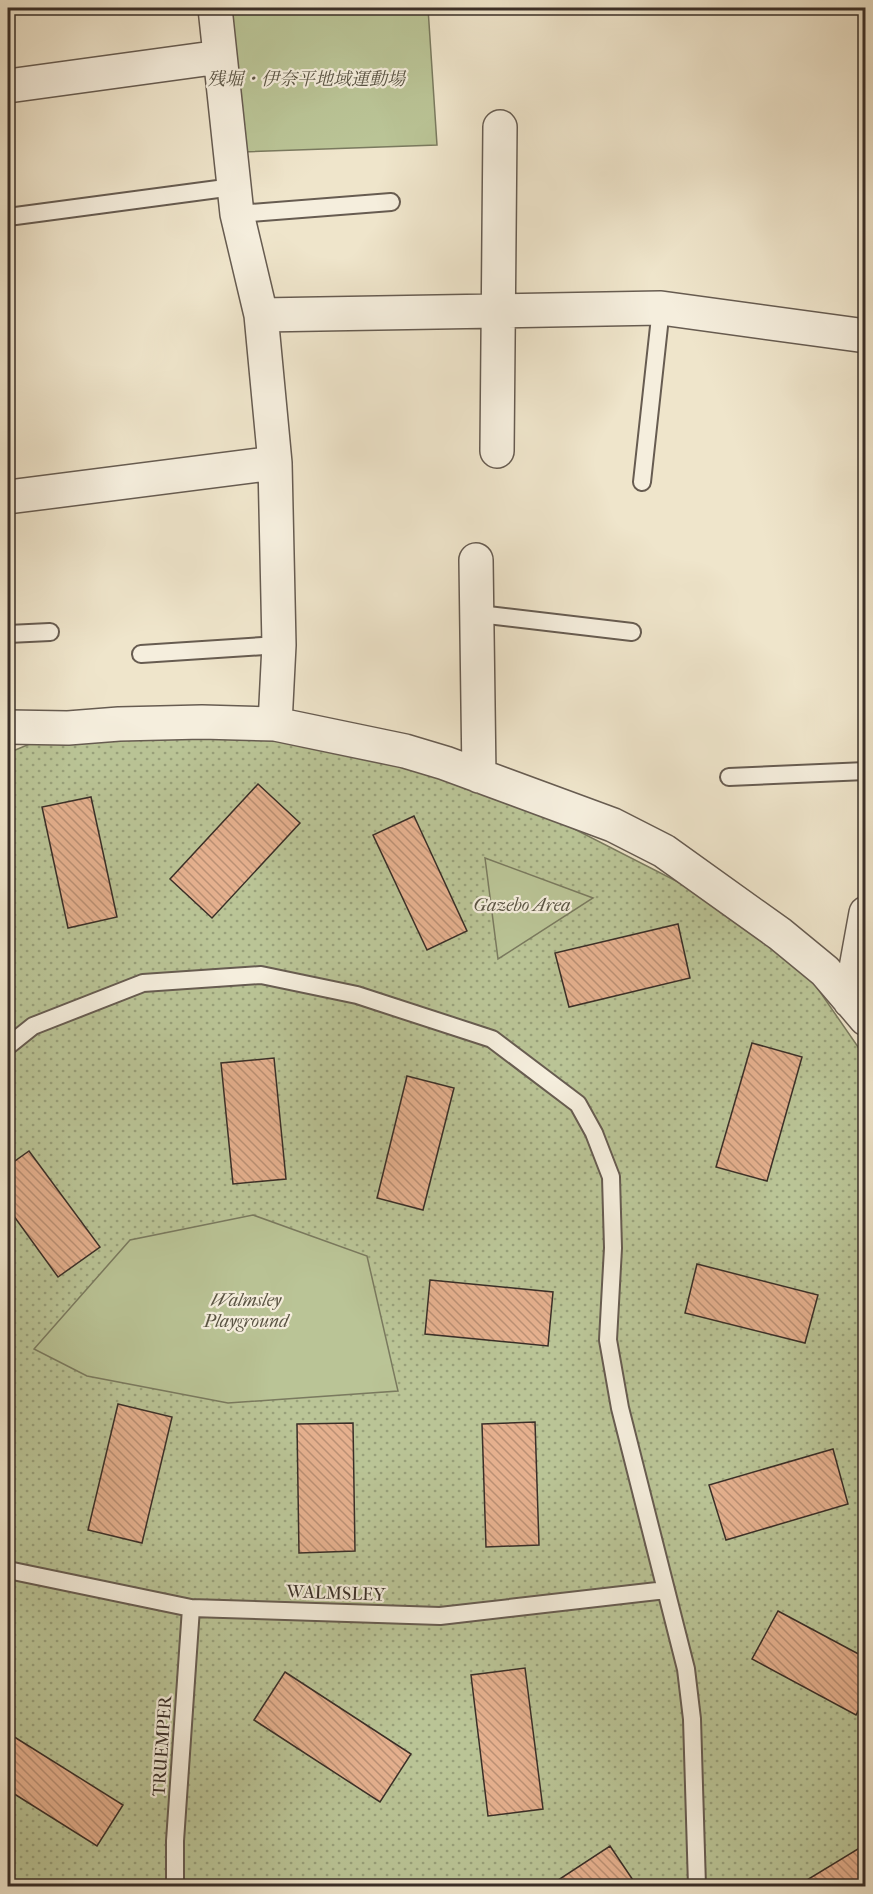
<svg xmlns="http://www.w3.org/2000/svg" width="873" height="1894" font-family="'IM FELL French Canon','Noto Serif JP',serif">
<defs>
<pattern id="grass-dots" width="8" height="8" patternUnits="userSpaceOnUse" patternTransform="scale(1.5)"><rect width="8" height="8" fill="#bac496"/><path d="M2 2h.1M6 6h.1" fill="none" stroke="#98a07a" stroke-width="1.8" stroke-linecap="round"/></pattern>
<pattern id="building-back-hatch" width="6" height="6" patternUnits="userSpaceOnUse" patternTransform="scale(1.5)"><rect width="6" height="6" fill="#e5b08e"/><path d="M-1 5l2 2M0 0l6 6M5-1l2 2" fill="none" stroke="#bb9074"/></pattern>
</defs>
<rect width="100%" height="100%" fill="#efe5cb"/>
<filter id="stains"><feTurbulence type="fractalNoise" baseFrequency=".00333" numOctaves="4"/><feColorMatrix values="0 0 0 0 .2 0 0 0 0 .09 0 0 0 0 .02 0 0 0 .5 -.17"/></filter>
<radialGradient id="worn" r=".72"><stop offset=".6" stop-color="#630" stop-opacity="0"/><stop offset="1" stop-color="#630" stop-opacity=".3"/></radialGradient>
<!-- grass -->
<path fill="url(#grass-dots)" stroke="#7a7a5f" stroke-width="1.5" d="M164,723L445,763L780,934L865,1057V1886H8V753L68,728Z"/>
<!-- green -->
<path fill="#bac496" stroke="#7a7a5f" stroke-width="1.5" d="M226,8H428L437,145L242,152Z
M485,858L593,898L498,959Z
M253,1215L367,1256L398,1391L228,1403L87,1376L34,1349L130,1240Z"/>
<!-- building -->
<path fill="url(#building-back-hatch)" stroke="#3a2f28" stroke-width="1.5" d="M258,784L300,823L212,918L170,879Z
M91,797L117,917L68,928L42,807Z
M414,816L467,931L427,950L373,835Z
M678,924L690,978L569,1007L555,953Z
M752,1043L802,1057L767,1181L716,1167Z
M274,1058L286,1179L233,1184L221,1063Z
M407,1076L454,1088L423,1210L377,1198Z
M29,1151L100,1247L58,1277L8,1208V1166Z
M697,1264L818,1295L805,1343L685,1313Z
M430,1280L553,1292L548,1346L425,1334Z
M118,1404L172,1417L142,1543L88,1530Z
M535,1422L539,1545L486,1547L482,1424Z
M353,1423L355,1551L299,1553L297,1424Z
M833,1449L848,1504L726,1540L709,1485Z
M778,1611L866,1658V1698L856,1715L752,1659Z
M525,1668L543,1809L488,1816L471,1675Z
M285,1672L411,1754L380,1802L254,1720Z
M8,1733L123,1805L97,1846L8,1790Z
M866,1844V1886H797Z
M610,1846L637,1886H549Z"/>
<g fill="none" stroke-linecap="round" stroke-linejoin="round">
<defs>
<path id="lane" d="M237,214L391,202
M8,217L233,187
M642,482L661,308
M479,614L632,632
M8,634L50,632
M141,654L279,645
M729,777L866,771
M8,1046L33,1026L143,983L261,975L357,995L492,1039L578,1104L594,1133L611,1177L613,1248L608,1340L620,1408L686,1669L692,1719L697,1886
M8,1570L191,1608L440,1616L666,1590
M175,1886V1841L191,1608"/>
<path id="street" d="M215,8L237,214L261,315L275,463L279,645L275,724
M8,86L220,57
M261,315L661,308L866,336
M497,451L500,127
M8,497L275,463
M476,560L479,776
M8,727L68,728L119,724L202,722L275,724L405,751L445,763L613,825L664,851L780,934L825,971L866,1019
M850,1001L866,913"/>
</defs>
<!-- lane casing -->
<use href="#lane" stroke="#675c51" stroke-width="20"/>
<!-- street casing -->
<use href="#street" stroke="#675c51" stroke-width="36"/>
<!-- lane -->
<use href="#lane" stroke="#f5eedd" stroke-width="16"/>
<!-- street -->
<use href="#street" stroke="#f5eedd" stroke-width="33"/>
</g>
<g text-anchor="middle" stroke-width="4.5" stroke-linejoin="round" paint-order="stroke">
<!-- park labels -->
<g font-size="18" font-style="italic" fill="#5a5444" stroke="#f5eedd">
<text x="306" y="85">残堀・伊奈平地域運動場</text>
<text x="522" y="911">Gazebo Area</text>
<text x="246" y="1306">Walmsley<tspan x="246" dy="21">Playground</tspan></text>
</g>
<!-- street labels -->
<g font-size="18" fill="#3a2f28" stroke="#f5eedd">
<text transform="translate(336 1593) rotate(2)" y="6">WALMSLEY</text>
<text transform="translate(162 1746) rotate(-86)" y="6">TRUEMPER</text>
</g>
</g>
<!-- margin -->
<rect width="873" height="1894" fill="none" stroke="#efe5cb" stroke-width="30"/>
<rect x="9" y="9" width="855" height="1876" fill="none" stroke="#3a2f28" stroke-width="3"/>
<rect x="15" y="15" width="843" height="1864" fill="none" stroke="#3a2f28" stroke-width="1.5"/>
<rect width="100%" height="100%" filter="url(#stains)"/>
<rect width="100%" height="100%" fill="url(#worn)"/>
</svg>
